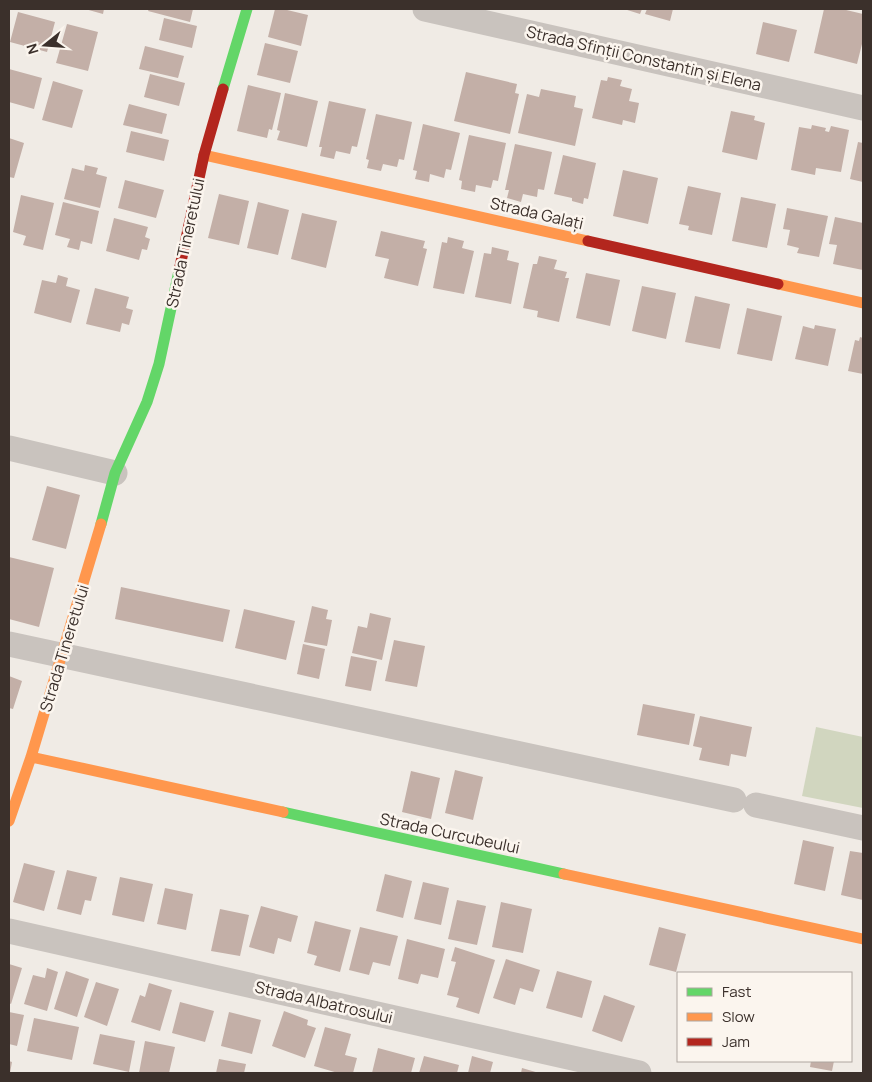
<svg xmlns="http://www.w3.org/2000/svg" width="872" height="1082" font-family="Manrope,sans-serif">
<rect width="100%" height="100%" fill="#f0ebe5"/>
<!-- green -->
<path fill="#d1d6bf" d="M816,727L863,737V808L802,796Z"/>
<!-- building -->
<path fill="#c3afa7" d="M85,9H104L103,14Z
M149,9H193L190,22L148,11Z
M275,9H283L308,15L301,46L268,37Z
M624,9H642L640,14Z
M647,9H673L670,21L645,14Z
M824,9H842L863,14V40L857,64L814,53Z
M18,12L55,22L47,52L10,42Z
M164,18L197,26L192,48L159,40Z
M763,22L797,30L789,62L756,54Z
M67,24L98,32L88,71L56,63Z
M265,43L298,51L290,83L257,75Z
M145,46L184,56L178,78L139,69Z
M9,69L42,78L34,109L9,102Z
M466,72L517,84L515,93L519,94L510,134L454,121Z
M150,74L185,83L179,106L144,97Z
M608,77L622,80L620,86L632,89L629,101L639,103L635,123L623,120L622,125L592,118L601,80L607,81Z
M53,81L83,90L72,128L42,120Z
M248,85L281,93L272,130L269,129L267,138L237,131Z
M541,89L576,96L574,107L583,109L575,146L518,133L527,94L539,97Z
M285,93L318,101L307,147L277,140L280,131L277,130Z
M329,101L366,109L357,147L352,146L350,154L336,151L334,159L320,156L322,147H319Z
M129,104L167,114L162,134L123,125Z
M731,111L755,116L754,120L765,123L757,160L722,152Z
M376,114L412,122L404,160L399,159L397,167L383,164L381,171L367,168L369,160L366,159Z
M423,124L460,133L451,170L446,169L444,178L430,174L429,182L415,179L417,171L413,170Z
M812,125L826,128L825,131L829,132L831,126L849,130L841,172L816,168L815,175L791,170L799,127L811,129Z
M131,131L169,140L164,161L126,152Z
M469,135L506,143L498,181L493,180L491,188L476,185L475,192L461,189L462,181L459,180Z
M9,138L24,143L14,178L9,177Z
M858,142L863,143V182L850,179Z
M515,144L552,152L544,190L538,189L537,197L523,194L521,202L507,198L509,190H505Z
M563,155L596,163L588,199L584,198L583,204L572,201V198L554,194Z
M85,165L98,168L96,174L107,177L100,208L64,199L72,168L84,171Z
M623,170L658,178L648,224L613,216Z
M125,180L164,190L156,218L118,208Z
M688,186L721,193L712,235L688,230L689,226L679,224Z
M219,194L249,201L239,245L208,238Z
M21,195L54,203L43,250L23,245L26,236L13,232Z
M741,197L776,204L767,248L732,241Z
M63,202L99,211L92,244L81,241L79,250L67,247L70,239L55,235Z
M258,202L289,210L278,255L247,248Z
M787,208L828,216L819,257L797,253L799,248L787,245L790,230L783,229Z
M302,213L337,221L326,268L291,259Z
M835,217L863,223V270L833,264L837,245L829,244Z
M114,218L148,227L145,237L150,239L147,250L142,249L139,260L106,251Z
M381,231L425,241L423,248L427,249L418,286L384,278L389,259L375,256Z
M448,237L464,241L462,248L474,251L464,294L433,288L442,242L447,243Z
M492,247L509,251L507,260L519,263L511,304L475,297L484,253L491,254Z
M539,256L557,260L554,269L567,272L565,278H569L559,322L537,317L538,311L523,308L533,264H537Z
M586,273L620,280L610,326L576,318Z
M58,275L68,278L66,286L80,290L71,323L34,313L42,280L56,283Z
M642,286L676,293L666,339L632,331Z
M95,288L129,297L126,308L133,310L129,325L122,323L120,332L86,324Z
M695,296L730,304L720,349L685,342Z
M747,308L782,316L772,361L737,354Z
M815,325L836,329L828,366L795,359L803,326L814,329Z
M860,337L863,338V374L848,371L855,340L859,341Z
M47,486L80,495L66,549L32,540Z
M9,557L54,568L39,627L9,619Z
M121,587L230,610L223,642L115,619Z
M312,606L328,610L326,619L332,620L327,646L304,642Z
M244,609L295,621L286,660L235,648Z
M370,613L391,618L382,660L352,653L358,626L367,628Z
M394,640L425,646L417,687L385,681Z
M303,644L325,649L319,679L297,674Z
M351,656L377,661L371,691L345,686Z
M9,676L22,681L13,709L9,708Z
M643,704L695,714L689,745L637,735Z
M700,716L752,727L746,757L731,754L729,766L699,760L702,748L693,746Z
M455,770L483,777L473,820L445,813Z
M411,771L440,778L431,819L402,812Z
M803,840L834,847L825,891L794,884Z
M850,851L863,853V900L841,895Z
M24,863L55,871L44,911L13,902Z
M67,870L97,877L91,901L85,900L81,915L57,909Z
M385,874L412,881L403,918L376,911Z
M120,877L153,884L144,922L112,915Z
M423,882L449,888L441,925L414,919Z
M165,888L193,894L186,930L157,924Z
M457,900L486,906L477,945L448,939Z
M501,902L532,909L523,953L492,947Z
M261,906L298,916L291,942L278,938L274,954L249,947Z
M220,909L249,915L240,956L211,951Z
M315,921L351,930L340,972L314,965L317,956L307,953Z
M360,927L398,936L390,966L373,962L369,975L349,970Z
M659,927L686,934L676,972L649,965Z
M407,939L445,949L438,978L421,974L418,984L398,979Z
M455,947L495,960L479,1014L456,1007L459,998L447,995L456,962L451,961Z
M506,959L540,970L533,992L520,988L515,1005L493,998Z
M9,964L22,968L11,1004L9,1003Z
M47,968L58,972L47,1011L24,1004L33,975L45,978Z
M66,971L89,979L77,1017L54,1009Z
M557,971L592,981L582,1018L546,1008Z
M96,982L119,989L107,1026L84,1017Z
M149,983L172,990L160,1031L131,1022L140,995L145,997Z
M604,995L635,1006L622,1042L592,1031Z
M180,1002L214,1011L205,1042L172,1033Z
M284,1011L308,1020L307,1025L316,1028L305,1058L272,1046Z
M9,1012L24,1015L17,1046L9,1044Z
M229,1012L261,1020L252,1054L221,1046Z
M34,1018L79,1027L72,1060L27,1051Z
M325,1027L351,1034L345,1055L357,1058L353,1073H338L314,1066Z
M100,1034L135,1041L129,1072L93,1064Z
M145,1041L175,1047L169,1073H139Z
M378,1048L415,1058L411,1073H372Z
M424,1056L459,1065L457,1073H419Z
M472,1056L493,1062L490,1073H468Z
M219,1059L246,1064L244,1073H216Z
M9,1061L12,1062L10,1073H9Z
M811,1061H834L832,1071L810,1067Z
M522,1068L539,1073H521Z"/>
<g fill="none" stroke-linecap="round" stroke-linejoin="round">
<!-- street -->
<path stroke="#c9c3be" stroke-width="25" d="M425,9L863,108
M9,448L115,473
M9,644L734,800
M756,805L863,828
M9,931L639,1073"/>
<!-- fast -->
<path stroke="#63d668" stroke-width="11" d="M223,89L247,9
M101,524L115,473L147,402L159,364L179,271
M283,812L564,874"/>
<!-- slow -->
<path stroke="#ff974d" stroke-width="11" d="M204,155L588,241
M778,284L863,303
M31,757L283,812
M9,821L31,757L101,524
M564,874L863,939"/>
<!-- jam -->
<path stroke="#b3261e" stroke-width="11" d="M588,241L778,284
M179,271L204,155L223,89"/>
</g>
<g text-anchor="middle" stroke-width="5" stroke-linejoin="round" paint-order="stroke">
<!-- street labels -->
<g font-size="16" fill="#3b302b" stroke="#fbf5ee">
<text transform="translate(644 58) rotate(13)" y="6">Strada Sfinții Constantin și Elena</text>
<text transform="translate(537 213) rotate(13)" y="6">Strada Galați</text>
<text transform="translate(185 243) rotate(-78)" y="6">Strada Tineretului</text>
<text transform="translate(64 648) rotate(-73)" y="6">Strada Tineretului</text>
<text transform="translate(450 833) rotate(12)" y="6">Strada Curcubeului</text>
<text transform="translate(324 1002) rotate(13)" y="6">Strada Albatrosului</text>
</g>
</g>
<!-- border -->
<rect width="872" height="1082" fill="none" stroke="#3b302b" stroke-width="20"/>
<!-- legend -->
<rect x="677" y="972" width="175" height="90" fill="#fbf5ee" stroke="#aea6a0"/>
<rect x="687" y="988" width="25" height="8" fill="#63d668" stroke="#aea6a0"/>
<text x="722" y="997" font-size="15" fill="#3b302b">Fast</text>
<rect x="687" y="1013" width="25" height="8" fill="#ff974d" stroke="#aea6a0"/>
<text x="722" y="1022" font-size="15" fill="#3b302b">Slow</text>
<rect x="687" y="1038" width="25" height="8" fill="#b3261e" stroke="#aea6a0"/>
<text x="722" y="1047" font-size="15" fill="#3b302b">Jam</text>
<!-- north arrow -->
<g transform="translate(45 45) rotate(253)" stroke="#fbf5ee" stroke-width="4" paint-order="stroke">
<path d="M0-4L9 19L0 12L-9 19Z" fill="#3b302b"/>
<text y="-8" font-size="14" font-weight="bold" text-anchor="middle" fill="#3b302b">N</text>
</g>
</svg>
